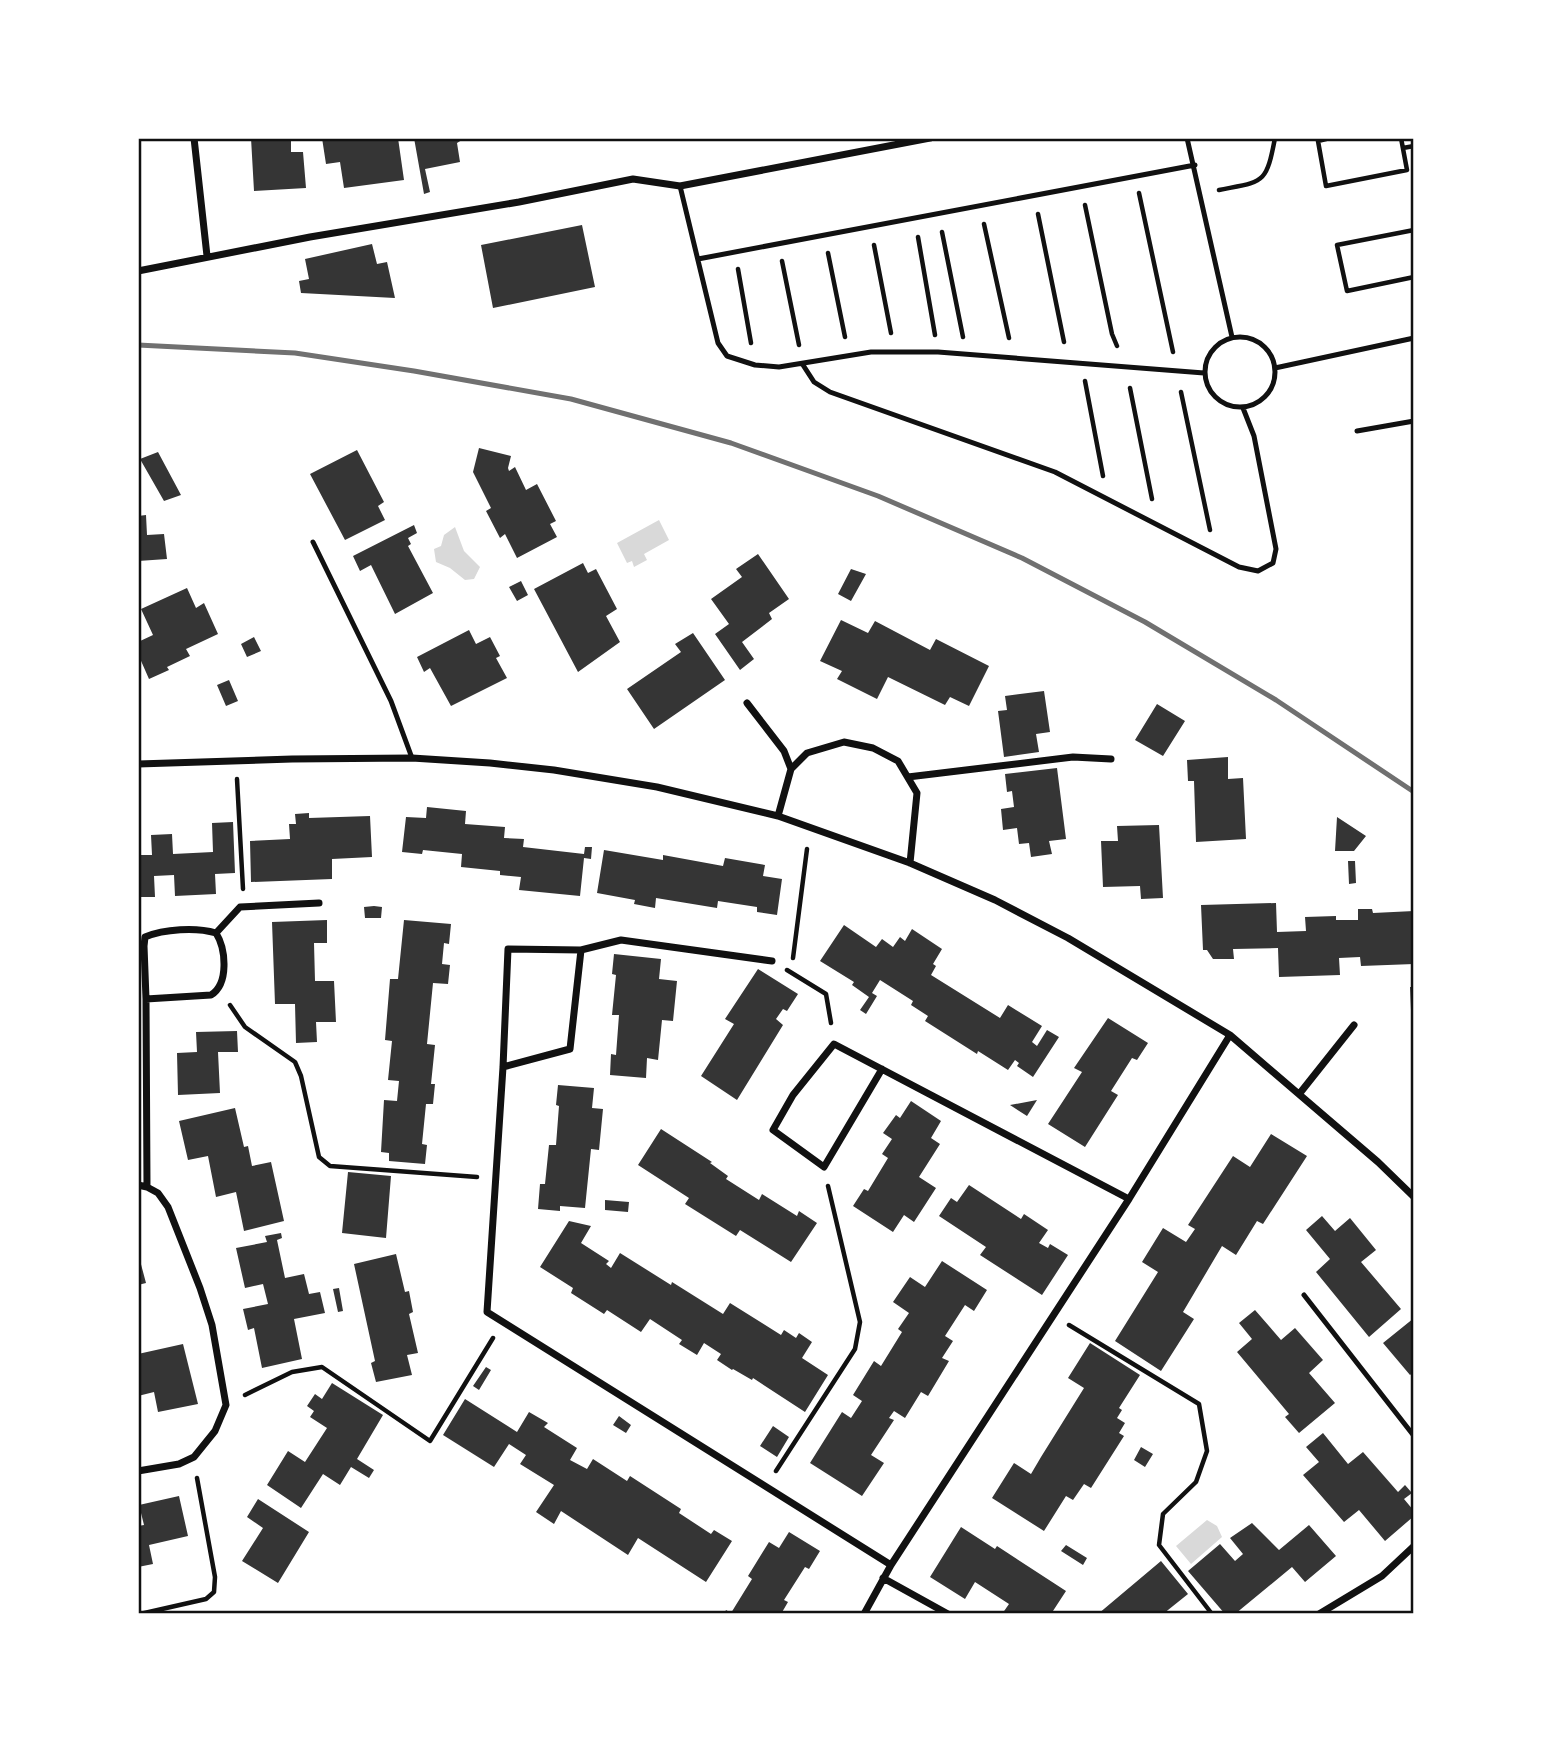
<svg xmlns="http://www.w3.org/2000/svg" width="1552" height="1752" font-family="Rubik,sans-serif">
<rect width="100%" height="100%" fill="#fff"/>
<!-- water -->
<path fill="#d9d9d9" d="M659,520L669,540L644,554L647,560L634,567L632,561L627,563L617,543Z
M455,527L464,551L480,567L474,579L465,580L450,568L436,562L434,549L441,546L444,535Z
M1207,1520L1217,1526L1222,1537L1191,1564L1176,1546Z"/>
<!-- building -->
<path fill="#353535" d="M251,138H291V152H303L306,188L254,191Z
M322,138H398L404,180L344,188L340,162L326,164Z
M414,138H465L457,143L460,162L425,169L430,192L424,194Z
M582,225L595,287L493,308L481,245Z
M372,244L377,264L387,262L395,298L301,293L299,281L309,279L305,259Z
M479,448L511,456L508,468L509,471L515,467L526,490L537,484L556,521L550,524L557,537L517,558L505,534L500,538L486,511L491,508L473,472Z
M357,450L384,502L378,506L385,520L345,540L310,474Z
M158,452L181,495L164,501L140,459Z
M146,515L147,535L164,534L167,559L138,561V516Z
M414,525L417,533L408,538L411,544L408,546L433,593L395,614L371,565L360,571L353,556Z
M758,554L789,599L769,613L772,619L742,642L754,659L740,670L715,634L729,624L711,599L742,577L736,569Z
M583,563L588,573L596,569L617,609L606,616L620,642L578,672L534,589Z
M851,569L866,574L851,601L838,594Z
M521,581L528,595L517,601L509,587Z
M187,588L196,608L204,603L218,634L186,649L190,656L167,667L169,670L149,679L138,654V642L153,635L141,609Z
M841,620L868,633L875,621L930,650L936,639L989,666L969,706L950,697L945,705L888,677L877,699L837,679L842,671L820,661Z
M469,630L476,644L490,637L500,656L496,658L507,678L451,706L430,668L424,672L417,657Z
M693,633L725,680L654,729L627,689L681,652L675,644Z
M254,637L261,651L247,657L241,644Z
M229,680L238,701L226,706L217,685Z
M1044,691L1050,732L1036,734L1039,752L1004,757L998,711L1007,710L1005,696Z
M1157,704L1185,721L1163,756L1135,740Z
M1228,757V779L1243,778L1246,839L1196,842L1194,781H1188L1187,760Z
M1057,768L1066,839L1049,841L1052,854L1031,857L1029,843L1019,844L1017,828L1003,830L1001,809L1014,807L1012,791L1007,792L1005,774Z
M427,807L466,811L465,824L505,827L504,838L524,839L523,847L584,854L585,847H592L591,859L584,858L580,896L519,890L521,877L500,875V871L461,867L462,854L423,850L422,854L402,852L406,817L426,818Z
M309,813V818L370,816L372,857L332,859V879L251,882L250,841L290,839L289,824H296L295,814Z
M1337,817L1366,836L1354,851H1335Z
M233,822L235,873L215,874L216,894L175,896L174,875L154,876L155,897H138V855H152L151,835L172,834L173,854L213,852L212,823Z
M1159,825L1163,898L1141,899L1140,886L1103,887L1101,841H1118L1117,826Z
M604,850L663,860V855L723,866L725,858L765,865L763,876L782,879L777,915L757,912V907L718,901L717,908L656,898L655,908L634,904L635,900L597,893Z
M1348,861H1355L1356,883L1349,884Z
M1276,903L1277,932L1306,931L1305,917L1336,916V920H1358V909H1372L1373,913L1414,911V964L1361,966L1360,957L1339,958L1340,975L1279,977L1278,948L1233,949L1234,959H1213L1207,950H1203L1201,905Z
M374,906L382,907L381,918H365L364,907Z
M327,920V943H314L315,981H334L336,1022H316L317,1042L296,1043L295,1004H275L272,922Z
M404,920L451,924L449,944L444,943L442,964L450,965L448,984L433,983L427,1044L435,1045L431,1084H435L433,1104H426L422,1144L427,1145L425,1164L389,1161V1153L381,1152L384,1100L397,1101L399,1081L388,1080L392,1041L385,1040L390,979H398Z
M844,925L876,947L882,939L893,947L900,937L905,941L912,929L942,949L933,964L936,966L931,975L1000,1018L1008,1005L1042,1026L1032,1042L1037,1046L1047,1030L1059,1037L1033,1077L1017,1066L1019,1063L1015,1060L1008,1070L978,1051L977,1054L925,1021L928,1016L911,1005L913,1001L880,980L872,993L877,996L866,1014L860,1010L869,997L852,985L854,982L820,961Z
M614,954L661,959L659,979L677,981L673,1021L662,1020L658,1060L647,1058L646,1078L610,1075L611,1054L616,1055L619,1015H612L616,975L612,974Z
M758,969L798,994L787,1011L783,1009L776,1019L783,1025L737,1100L701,1076L734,1024L725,1019Z
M1410,987H1414V1033H1412Z
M1108,1018L1148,1043L1137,1060L1132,1058L1111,1091L1118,1095L1085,1147L1048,1124L1082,1072L1074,1068Z
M237,1031L238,1052H218L220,1093L178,1095L177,1053L197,1052L196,1032Z
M558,1085L594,1088L592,1108L603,1109L599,1150L591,1149L585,1208L560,1206V1211L538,1209L540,1184H545L549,1145H556L559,1106L556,1105Z
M1037,1100L1027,1116L1010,1105Z
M911,1101L941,1121L931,1138L940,1144L919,1177L936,1188L914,1222L904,1215L893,1232L853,1206L864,1189L868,1191L888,1158L882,1154L892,1139L883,1133L896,1115L900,1118Z
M235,1108L244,1147L248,1146L252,1166L271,1162L284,1221L244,1231L236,1192L216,1197L208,1156L188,1160L179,1121Z
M661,1129L712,1162L710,1163L728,1176L726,1179L759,1200L762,1194L797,1216L799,1211L817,1223L791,1262L740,1230L736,1236L685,1204L689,1198L638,1165Z
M1271,1134L1307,1156L1263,1224L1257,1221L1236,1255L1222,1246L1183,1312L1194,1319L1161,1371L1115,1341L1158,1272L1142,1262L1163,1228L1186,1242L1195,1229L1188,1225L1233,1156L1250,1167Z
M348,1172L391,1176L386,1238L342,1233Z
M969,1185L1021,1219L1024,1214L1048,1230L1039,1243L1048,1248L1050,1244L1068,1255L1042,1295L980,1255L986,1247L939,1216L951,1198L957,1202Z
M605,1200L629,1202L628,1212L605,1210Z
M1322,1216L1335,1231L1350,1218L1376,1250L1361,1262L1401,1309L1369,1337L1316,1272L1330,1259L1306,1230Z
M569,1221L591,1226L581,1243L609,1261L606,1264L611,1268L620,1253L671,1285L672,1282L723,1314L730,1303L781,1335L784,1330L796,1338L799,1333L812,1342L802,1358L828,1375L805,1412L753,1378L752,1380L733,1369L732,1370L717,1360L721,1354L704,1343L697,1355L679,1344L682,1340L650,1319L641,1332L607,1310L604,1314L571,1293L573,1288L540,1267Z
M281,1233L282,1238L277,1240L285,1278L304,1274L309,1294L320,1292L325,1313L294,1319L302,1359L262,1368L254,1328L248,1330L243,1309L268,1304L263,1284L245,1288L236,1248L267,1242L265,1236Z
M138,1253L146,1283L138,1285Z
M396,1254L405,1292L409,1291L413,1312L409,1314L418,1353L407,1355L412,1375L376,1382L371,1363L375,1361L354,1264Z
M942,1261L987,1290L974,1311L965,1305L945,1336L953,1341L942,1358L949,1361L928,1396L921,1392L905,1418L894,1411L889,1418L894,1420L871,1455L884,1463L862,1496L810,1463L842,1412L851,1418L862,1401L853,1395L874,1361L881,1366L902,1332L898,1329L909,1313L893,1302L910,1277L925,1287Z
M339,1288L343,1311L338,1312L333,1289Z
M1255,1310L1281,1340L1295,1328L1323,1360L1309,1373L1335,1403L1299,1433L1285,1417L1289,1414L1237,1352L1252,1339L1239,1323Z
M1414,1318V1372L1410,1375L1383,1343Z
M1090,1343L1140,1375L1119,1408L1122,1410L1117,1418L1125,1423L1119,1433L1124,1436L1091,1488L1084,1484L1073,1500L1066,1496L1044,1531L992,1498L1014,1463L1031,1474L1041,1457L1084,1388L1068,1378Z
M183,1344L198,1404L158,1412L154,1392L138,1396V1354Z
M486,1367L491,1370L479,1390L473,1386Z
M332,1383L383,1415L357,1459L374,1470L369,1478L351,1467L340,1485L323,1474L301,1508L267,1485L288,1451L305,1462L327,1428L310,1417L314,1411L307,1406L315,1394L322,1399Z
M465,1399L517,1432L529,1412L548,1423L544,1427L577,1448L570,1460L587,1469L593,1459L627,1481L630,1476L681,1509L679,1513L711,1534L714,1530L732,1541L706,1582L638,1538L628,1555L561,1511L554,1524L536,1512L554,1485L520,1464L526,1455L509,1444L494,1467L443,1435Z
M619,1416L631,1425L626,1433L613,1425Z
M773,1426L789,1437L777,1457L760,1446Z
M1323,1433L1348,1464L1363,1452L1398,1492L1405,1485L1412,1493L1404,1499L1414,1511V1516L1385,1541L1359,1510L1344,1522L1303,1475L1319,1462L1306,1447Z
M1141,1447L1153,1454L1145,1467L1134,1460Z
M179,1496L188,1536L149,1545L153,1564L138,1567V1526L144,1525L139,1505Z
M258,1499L309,1532L278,1583L242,1561L263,1528L247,1517Z
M1252,1523L1279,1550L1309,1525L1336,1556L1305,1582L1292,1567L1235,1614H1225L1188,1571L1220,1544L1235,1561L1243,1554L1230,1538Z
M961,1527L995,1549L997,1546L1066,1591L1051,1614H1002L1009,1604L975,1582L965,1599L930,1577Z
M789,1532L820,1551L809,1569L805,1567L784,1600L788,1602L781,1614H724L726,1610L731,1613L752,1579L748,1576L769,1542L779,1548Z
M1066,1545L1087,1558L1083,1565L1061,1551Z
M1161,1561L1188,1594L1163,1614H1098Z"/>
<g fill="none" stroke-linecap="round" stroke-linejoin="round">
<!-- path -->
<path stroke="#111" stroke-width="4.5" d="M1330,138L1318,141L1326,186L1407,170L1401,138
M1403,148L1414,146
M1219,190C1264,181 1266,185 1275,138
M1139,193L1173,352
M1085,205L1112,334L1117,346
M1038,214L1064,342
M984,224L1009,338
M1414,230L1337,245L1347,291L1414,277
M942,232L963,337
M918,237L935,335
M874,245L891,333
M828,253L845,337
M782,261L799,345
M738,269L751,343
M1085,381L1103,476
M1130,388L1152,499
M1181,392L1210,530
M237,779L243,889
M793,958L807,849
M787,970L826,994L831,1023
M230,1005L245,1027L295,1062L301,1076L319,1157L330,1166L477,1177
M1069,1325L1199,1404L1207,1451L1196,1482L1163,1514L1159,1545L1212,1614
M245,1395L292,1372L322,1367L430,1441L493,1338
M776,1471L855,1349L860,1322L828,1186
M140,1614L206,1599L214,1592L215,1577L197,1478"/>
<!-- service -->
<path stroke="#111" stroke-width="5" d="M1187,138L1232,337
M680,186L718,343L727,356L755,365L779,367L871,352H938L1204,373
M698,259L1195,165
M1205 372a35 35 0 1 1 70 0a35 35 0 1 1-70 0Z
M803,365L814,382L830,392L1055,472L1239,567L1258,571L1273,563L1276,549L1254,436L1243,408
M1275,368L1414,338
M1357,431L1414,421
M313,542L391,701L412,758
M1304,1295L1414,1436"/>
<!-- minor -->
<path stroke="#111" stroke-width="7" d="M194,138L207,256
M138,271L310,237L519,202L633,179L680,186L930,138
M747,703L784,751L791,769
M138,764L292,759L412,758L490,763L554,770L657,787L778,816L910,863L995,900L1068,938L1230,1035L1378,1162L1414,1197
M908,777L1073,757L1111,759
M778,816L791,769L807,753L844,742L873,748L898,761L917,793L910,863
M216,933L240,907L319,903
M581,950L621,940L772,961
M146,999L144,946L145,937C164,929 196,927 216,933C226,949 229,984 211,995L146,999L147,1187
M503,1067L570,1049L581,950L508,949L503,1067L487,1312L891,1565
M882,1069L824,1167L773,1130L793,1095L834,1044L1129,1199
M1300,1093L1354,1025
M138,1185L147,1187L158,1193L168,1207L200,1288L212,1325L226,1405L215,1431L194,1457L179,1464L138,1471
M883,1578L948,1614
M864,1614L891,1565L1129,1199L1230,1035
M1319,1614L1382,1576L1414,1546"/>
<!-- rail -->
<path stroke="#707070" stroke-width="5" d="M138,345L295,353L414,371L571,399L731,443L878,496L1022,558L1145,622L1276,700L1414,792"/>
</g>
<!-- border -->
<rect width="1552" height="1752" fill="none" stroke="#ffffff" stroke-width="280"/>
<rect x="140" y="140" width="1272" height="1472" fill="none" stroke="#111" stroke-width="2.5"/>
</svg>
